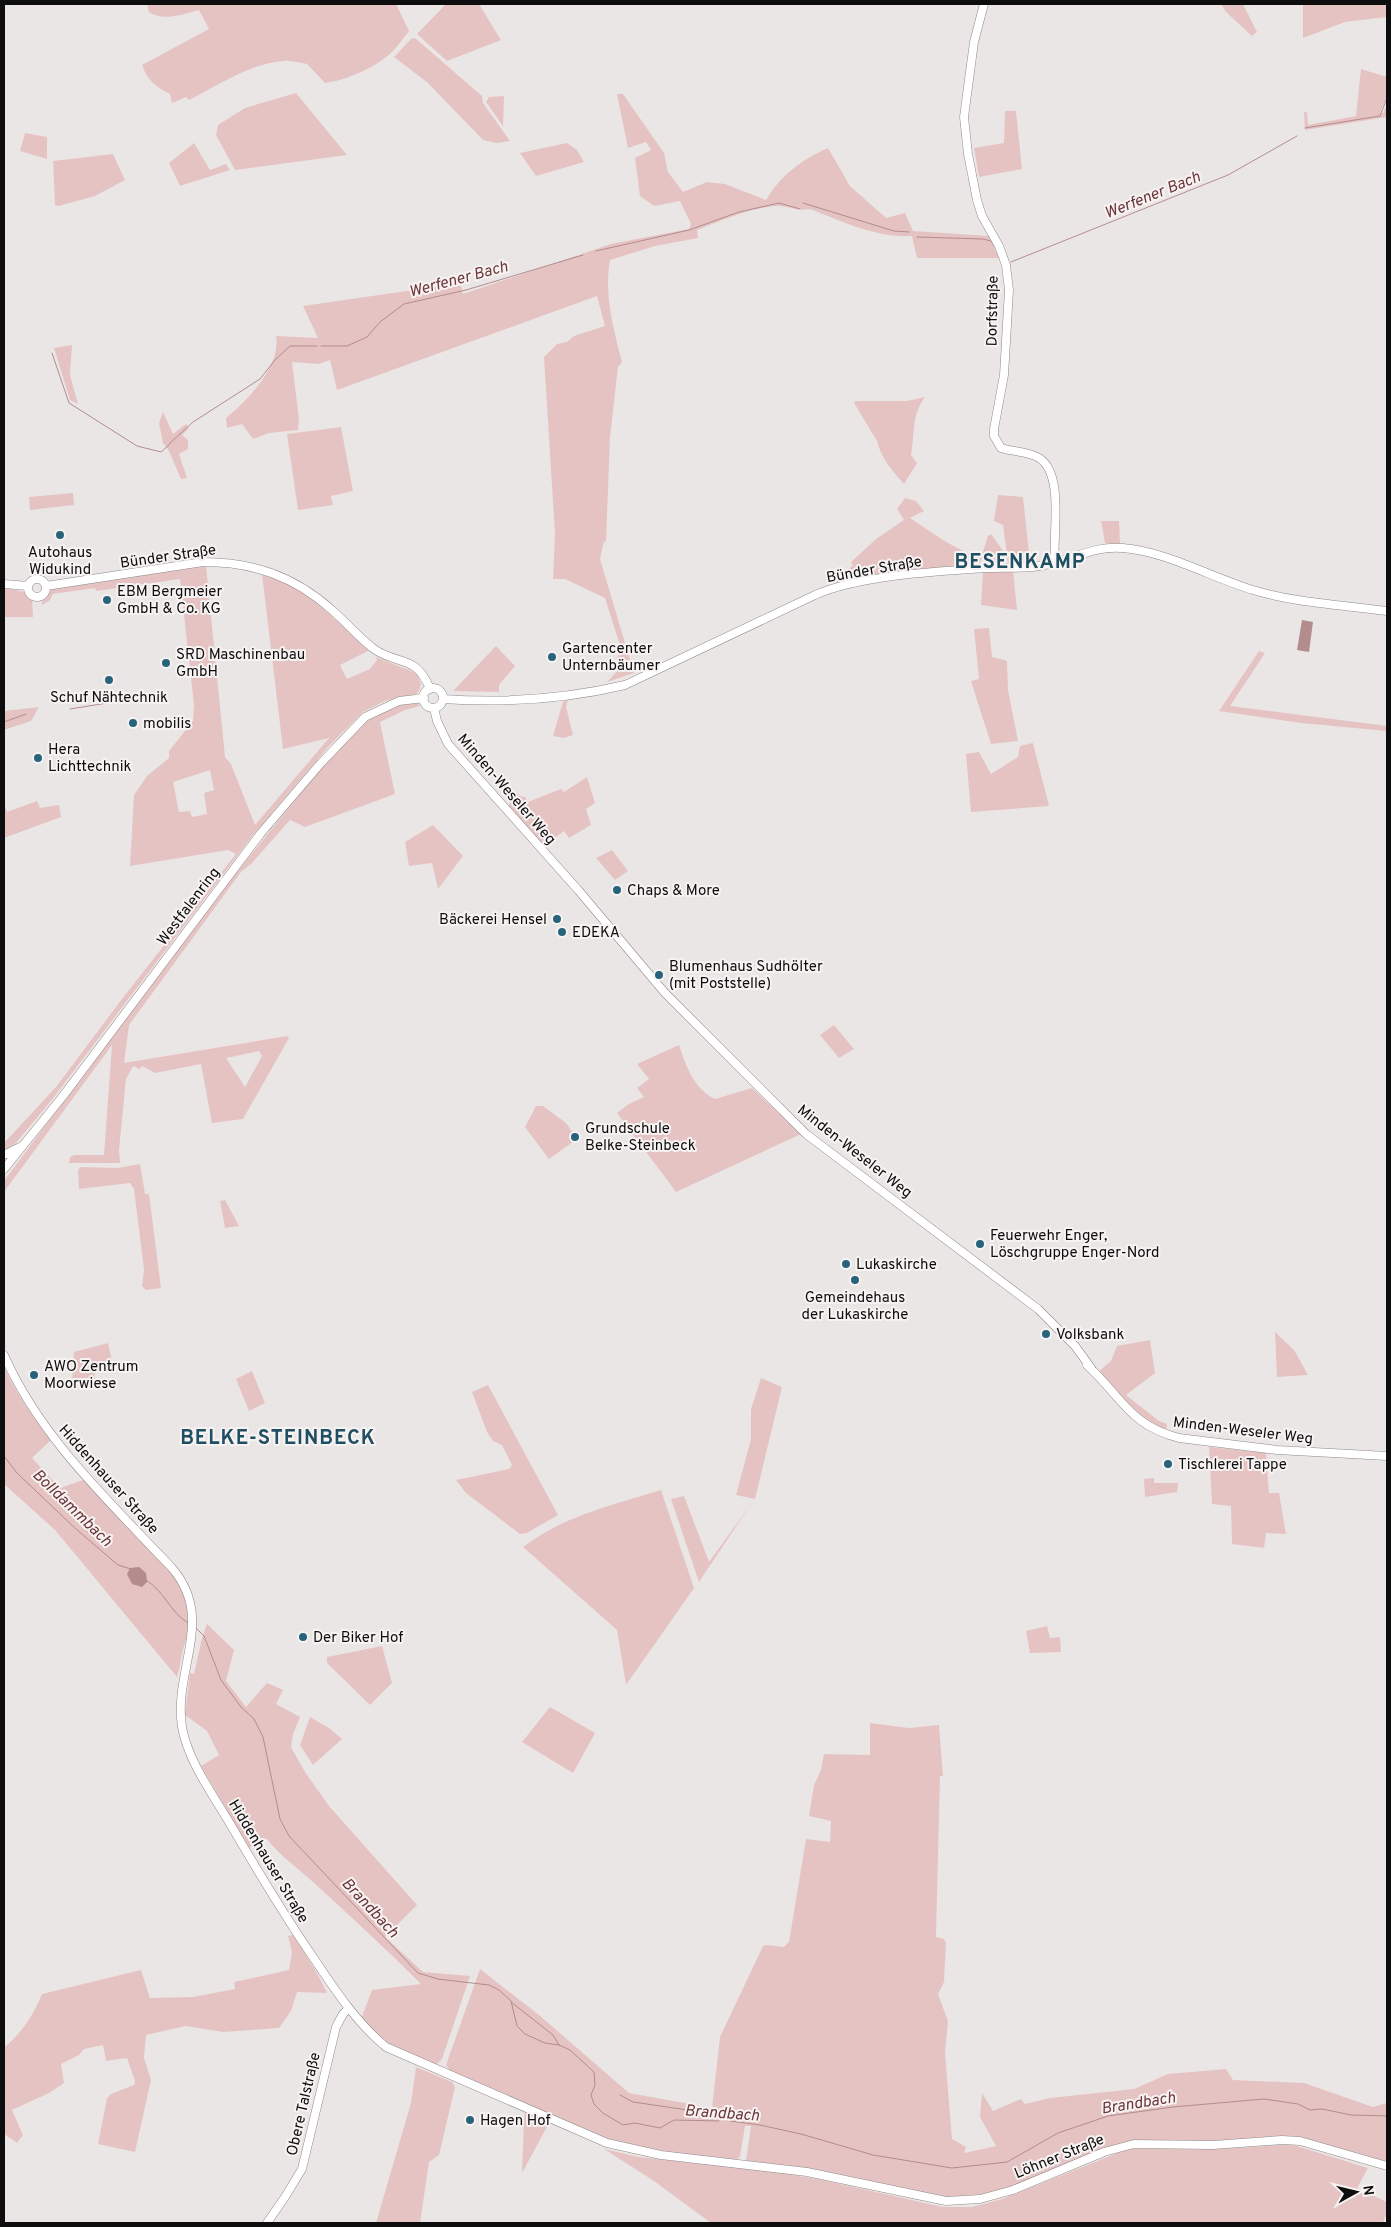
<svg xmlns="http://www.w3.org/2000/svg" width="1391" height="2227" font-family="Overpass,sans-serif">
<rect width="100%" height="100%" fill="#ebe6e6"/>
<!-- green -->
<path fill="#e6c3c3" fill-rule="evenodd" d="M147,4H396L409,31C403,38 398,46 392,52C375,68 347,80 325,83L307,64C300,63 291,60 284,61C251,63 218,85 189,100L186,97L172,103L170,94C156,87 147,80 142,65L209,29L199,10C183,14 164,22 149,12Z
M446,4H479L501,40L447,61L417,34Z
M1221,4H1243L1257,32L1252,36L1226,12Z
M1303,4H1387V17L1345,22L1303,38Z
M415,38L482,96L483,103L510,141L497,143L483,140L428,83L394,57L411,39Z
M1361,69L1387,77V97L1380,113H1383L1387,105V117L1305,130L1304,112H1307L1308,125L1356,116Z
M296,93L347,155L235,170L216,135L218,125L245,108Z
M617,94H623L664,153L668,172L683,192L707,182L725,184L766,200C781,175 801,160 828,148L850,186L886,218L905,213L913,231L989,236L997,247L992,243L999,258H917L912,236C876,238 844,222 810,209C797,211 792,207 780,206C758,205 718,222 697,230L698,238L655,246L610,260C604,295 613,327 622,362L618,367L610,437L606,542L604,541L600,559L634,673L607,682L621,667L617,657L622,652L605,598L565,579H553L555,534L544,357L557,344L567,342L574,336L605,326L597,296L337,390L330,360L319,364L292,362L299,419L298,430L269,433L253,439L242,424L227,428L226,418C248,400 281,366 276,336L318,338L303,306L441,286H461L463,294L611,244L689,229L691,224L680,201L654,206L640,196L635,158L651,150L646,142L628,148Z
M504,96L503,126L486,102L489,97Z
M1005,111H1016L1022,169L979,177L974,148L1004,143Z
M25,133L47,137V159L20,151Z
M194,143L210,170L226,164L230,170L180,186L169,163Z
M567,143L577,150L584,162L536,176L520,153Z
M113,154L125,180L95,196L59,206L55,205L53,161Z
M72,345L70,375L78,404L70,400L54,348Z
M925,397C911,416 915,434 911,455L917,463L904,484C893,472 881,458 877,441L854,403L855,401H907Z
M163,412L173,434L186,424L189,428L182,435L188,440V449L179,454L187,478L181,479L168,449L163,443L159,423Z
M341,427L353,491L331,496L333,505L298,510L287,434Z
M73,493L74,505L30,510L29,497Z
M998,495L1023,497L1030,563H1008L1003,525L994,521Z
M905,498L916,501L924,511L910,518C933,533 955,550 981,558L988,536L991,534L1004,552L1006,564L988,562L982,558L978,567L833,584L853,565L851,562L876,539L904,520L897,509Z
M1101,521H1119L1120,544L1105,543Z
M198,565L206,566L225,757L231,764L255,825L329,738L283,749L262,574L290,584L310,597L370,650L340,665L347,679L370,669L377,660L376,657L416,673L421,683L419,691L416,694L385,701L363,712L329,746L253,835L51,1101L15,1144L4,1150V1143L56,1087L125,995L236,854L228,850L130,866L134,795L147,776L169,758V751L193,721L194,705L180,579L96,591L95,588L53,594L50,600L42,605C42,597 48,590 56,588ZM210,770L214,790L204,793L207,814L192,817L190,811L179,812L173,782Z
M983,571H1013L1017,610L981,605Z
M4,588L25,592L32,598L33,617H5Z
M989,628L992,657L1005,660L1007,662L1008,690L1018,741L991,744L971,681L979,679L974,629Z
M496,646L515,666L499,685V692L453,691Z
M1259,651L1265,653L1230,706L1387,726V731L1301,723L1219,711Z
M568,699L566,707L573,735L564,738L553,736L563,702Z
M416,702L420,706L405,710L380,722L395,794L305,827L290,820L252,863L241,872L129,1025L124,1063L287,1036L289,1038L243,1119L212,1123L201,1064L155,1073L142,1066L140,1069L133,1066L126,1079L119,1150L120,1163H69L70,1157L74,1155H104L112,1045L4,1192V1181L203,914L326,762L368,719L396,705ZM259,1051L262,1056L245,1087L226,1058Z
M39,707L31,721L4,730V711Z
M1033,743L1049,806L971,812L966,754L979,752L991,774L1018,757L1020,746Z
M587,777L595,803L586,809L591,825L569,838L564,831L542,847L508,807L516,792L520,796L525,797L528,802L561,789L564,792Z
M37,801L40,808L59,805L61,817L4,838V803L7,812Z
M433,825L463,856L438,889L432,863L409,866L405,842Z
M612,850L628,871L615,880L596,858Z
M834,1025L854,1049L839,1058L820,1035Z
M679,1045C686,1066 694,1089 715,1099L752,1088L801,1134L676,1192L617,1113L629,1104L644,1097L637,1088L649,1079L637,1064Z
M536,1106H543L566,1123L577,1139L549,1159L525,1127Z
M140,1164L145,1194H149L161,1288L146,1290L142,1286L144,1270L134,1189L130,1183L79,1189L78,1171L80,1167L118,1168Z
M225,1200L239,1226L225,1228L220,1201Z
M1275,1332L1294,1350L1308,1375L1277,1377Z
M1150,1340L1155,1373L1126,1395L1159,1421L1167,1424L1166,1432L1145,1422L1098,1372L1111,1361L1117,1346Z
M108,1343L112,1361L93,1363L95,1379L72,1384L74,1352Z
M4,1367C16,1393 33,1417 51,1440L32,1458L60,1488L86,1479L180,1582L189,1610L188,1637C182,1644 181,1666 177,1677L55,1530L4,1484Z
M252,1371L265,1403L249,1411L236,1379Z
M761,1378L782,1387L755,1499L736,1495L751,1439V1409Z
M488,1385L558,1515L527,1533L520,1534L466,1493L456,1480L509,1469L512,1465L502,1445L493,1441L487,1432L472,1392Z
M1209,1447L1266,1453L1269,1493H1279L1286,1534L1266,1533L1264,1548L1232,1544L1231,1506L1212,1504Z
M1154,1478V1483H1178L1177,1492L1145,1497L1144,1479Z
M661,1490L694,1588L626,1685L617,1630L523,1547C563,1516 613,1505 661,1490Z
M684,1496L709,1562L751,1504L699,1582L671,1499Z
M207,1624L234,1650L226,1681L246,1707L267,1683L283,1690L276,1704L300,1717L293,1734L291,1747L305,1772L329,1806L417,1905L385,1937L423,1972L470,1976L442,2059L437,2064H432L385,2043L361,2019L372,1990L421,1984C386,1949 350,1916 314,1883C298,1868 280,1856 266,1838L249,1848L201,1766L219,1755L207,1731L185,1715L190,1673L194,1674L202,1638Z
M1047,1626L1050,1638L1060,1637L1061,1652L1030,1653L1026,1631Z
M382,1646L392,1683L370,1705L327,1663V1657Z
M550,1707L595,1733L573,1773L522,1742Z
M310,1717L329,1728L342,1739L313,1765L300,1745Z
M870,1723L909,1728L939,1725L943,1776H940L936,1937L944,1939L946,1943L944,1982L938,1994L948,2021L945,2053L952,2139L966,2147L964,2153L996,2146L980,2117L982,2093L993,2111L1021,2099L1025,2104L1050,2098L1134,2089L1168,2074L1226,2069L1233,2080L1304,2083L1373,2107L1387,2103V2163L1294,2138L1205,2142L1145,2140L1125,2143L1107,2148L1016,2186L978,2197L943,2198L802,2168L746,2161L751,2126H745L740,2157L735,2160L635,2148L605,2140L451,2072L446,2065L480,1969L539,2015L629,2093L712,2108L720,2037L763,1946L766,1945L784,1947L789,1942L806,1839L830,1842L831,1821L809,1816L814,1785L821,1770L824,1754L870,1755Z
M293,1935L317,1973L327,1993L297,1992L291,2011L279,2028L223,2032L186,2026L146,2035L144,2058L151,2080L135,2152L98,2144L107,2098L111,2094L134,2085L135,2081L127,2058L106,2061L103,2045L84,2049L79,2055L61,2064L64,2083L49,2093L12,2110L23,2135L17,2143L4,2134V2045L6,2046C24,2030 33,2015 42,1994L141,1970L150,1998L193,1997L235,1989L234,1982L289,1970L292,1952L288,1936Z
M416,2067L452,2082L455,2087L439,2155L429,2162L420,2223H376L411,2103Z
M525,2112L549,2123L522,2173L524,2118Z
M1290,2144L1368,2168L1357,2188L1387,2202V2211L1383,2223H711L654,2181L604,2149L639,2157L777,2172L822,2180L943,2207H972L1002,2199L1125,2150C1144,2147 1162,2149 1182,2149C1218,2150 1254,2147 1290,2144Z"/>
<!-- water -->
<path fill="#b38c8d" d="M1302,620L1313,622L1309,652L1297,650Z
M139,1567L146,1573L147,1582L142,1587L132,1584L127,1574L130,1568Z"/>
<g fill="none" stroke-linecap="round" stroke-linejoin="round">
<!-- stream -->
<path stroke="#b38c8d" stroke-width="1" d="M1305,128L1380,116L1387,98
M803,203L894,231L909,232
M917,237L983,239L991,241L995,247
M596,251L689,230L739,212L779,203L800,209
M1011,262L1228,175L1297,136
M321,346H347L367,337L380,322L404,304L466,290L583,255
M52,353L69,403L137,446L161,452L169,445
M169,444L193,422L260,379L275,360L290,346H317
M70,709L132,699
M4,722L26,714
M4,1456L17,1473L76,1529L118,1565L131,1569
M146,1580C166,1593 169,1611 188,1623
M196,1628L204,1636L221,1680L241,1707L254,1719L263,1737L280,1819L289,1836L418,1973L438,1979L489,1985L499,1990L511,2001L517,2026L525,2034L545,2043L559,2045L570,2050L594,2072L595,2085L591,2095L594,2104L603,2113L623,2125L635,2123L660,2128L674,2120L719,2121
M511,2002L553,2035L559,2045
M620,2095L633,2102L681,2109L720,2118
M730,2121L760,2125L801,2134L873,2155L952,2168L1007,2162L1058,2133L1108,2116L1173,2107L1264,2099L1298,2104L1310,2110L1322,2109L1351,2115L1387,2116"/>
<defs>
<path id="secondary" d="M984,4L974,42L964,117L968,154L977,200L982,216L999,246L1006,265L1009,290L1004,375L994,429V436L1001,448C1013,452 1028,451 1039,458C1065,474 1052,536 1055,562
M28 588a9 9 0 1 1 18 0a9 9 0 1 1-18 0Z
M4,584L28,586
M46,586L203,562C253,562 294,576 332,610C346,622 359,638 374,649C399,666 416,654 430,689
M423 698a10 10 0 1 1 20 0a10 10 0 1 1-20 0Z
M443,699C503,703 566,699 625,685L815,595C860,575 940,571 990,568C1006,567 1023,569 1039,566C1069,562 1092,545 1123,548C1168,552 1210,577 1253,590C1296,603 1343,605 1387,611
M434,708L437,721L448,744L579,891L665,993L806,1134L1038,1309L1075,1346L1091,1368
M4,1155L20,1147
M4,1169L63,1096L261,833L321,763L365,717L399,701L424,698
M4,1355C41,1439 110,1502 172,1568C216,1619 173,1670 182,1727C188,1761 212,1793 229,1822C257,1870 285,1917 317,1963C337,1993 358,2024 386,2047L607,2143L661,2155L807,2172L946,2201L980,2199L1013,2190L1104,2152L1134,2144L1213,2145L1282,2140L1300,2141L1387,2166
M1087,1365C1122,1397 1129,1425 1179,1438L1277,1450L1387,1456
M267,2223L285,2197L302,2169L336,2027L343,2014L349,2008"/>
</defs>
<!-- secondary casing -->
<use href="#secondary" stroke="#8e8989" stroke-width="9"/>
<!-- secondary -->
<use href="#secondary" stroke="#fff" stroke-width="8"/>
</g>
<!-- markers -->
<g fill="#27637b" stroke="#f8f3f3" stroke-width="2">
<circle cx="60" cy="535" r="5"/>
<circle cx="107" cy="600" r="5"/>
<circle cx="552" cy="657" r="5"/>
<circle cx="166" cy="663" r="5"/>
<circle cx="109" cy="680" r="5"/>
<circle cx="133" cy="723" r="5"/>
<circle cx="38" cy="758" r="5"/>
<circle cx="617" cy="890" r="5"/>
<circle cx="557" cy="919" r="5"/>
<circle cx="562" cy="932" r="5"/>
<circle cx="659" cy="975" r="5"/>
<circle cx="575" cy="1137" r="5"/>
<circle cx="980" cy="1244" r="5"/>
<circle cx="846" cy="1264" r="5"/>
<circle cx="855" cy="1280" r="5"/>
<circle cx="1046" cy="1334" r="5"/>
<circle cx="34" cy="1375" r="5"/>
<circle cx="1168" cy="1464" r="5"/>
<circle cx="303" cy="1637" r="5"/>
<circle cx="470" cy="2120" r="5"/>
</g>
<g text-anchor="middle" stroke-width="4" stroke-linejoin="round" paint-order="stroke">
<!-- street labels -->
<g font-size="15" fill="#0e0d0d" stroke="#f8f3f3">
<text transform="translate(992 311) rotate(-89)" y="5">Dorfstraße</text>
<text transform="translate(168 556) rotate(-8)" y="5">Bünder Straße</text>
<text transform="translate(874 569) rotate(-10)" y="5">Bünder Straße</text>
<text transform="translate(507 789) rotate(49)" y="5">Minden-Weseler Weg</text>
<text transform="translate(188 906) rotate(-53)" y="5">Westfalenring</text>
<text transform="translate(855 1151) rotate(38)" y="5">Minden-Weseler Weg</text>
<text transform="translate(1243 1430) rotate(7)" y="5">Minden-Weseler Weg</text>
<text transform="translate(109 1479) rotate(48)" y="5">Hiddenhauser Straße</text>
<text transform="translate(269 1861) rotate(59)" y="5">Hiddenhauser Straße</text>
<text transform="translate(303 2104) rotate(-77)" y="5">Obere Talstraße</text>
<text transform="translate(1059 2156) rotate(-22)" y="5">Löhner Straße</text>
</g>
<!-- poi labels -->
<g font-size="15" fill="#0e0d0d" stroke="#f8f3f3" text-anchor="start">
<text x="60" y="557" text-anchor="middle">Autohaus<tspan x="60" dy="17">Widukind</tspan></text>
<text x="117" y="596">EBM Bergmeier<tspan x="117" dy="17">GmbH &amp; Co. KG</tspan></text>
<text x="562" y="653">Gartencenter<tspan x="562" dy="17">Unternbäumer</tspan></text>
<text x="176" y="659">SRD Maschinenbau<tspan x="176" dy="17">GmbH</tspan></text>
<text x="109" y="702" text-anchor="middle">Schuf Nähtechnik</text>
<text x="143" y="728">mobilis</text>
<text x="48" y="754">Hera<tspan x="48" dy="17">Lichttechnik</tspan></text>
<text x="627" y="895">Chaps &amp; More</text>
<text x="547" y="924" text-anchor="end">Bäckerei Hensel</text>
<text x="572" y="937">EDEKA</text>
<text x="669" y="971">Blumenhaus Sudhölter<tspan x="669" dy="17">(mit Poststelle)</tspan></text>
<text x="585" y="1133">Grundschule<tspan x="585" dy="17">Belke-Steinbeck</tspan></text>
<text x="990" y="1240">Feuerwehr Enger,<tspan x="990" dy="17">Löschgruppe Enger-Nord</tspan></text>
<text x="856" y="1269">Lukaskirche</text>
<text x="855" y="1302" text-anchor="middle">Gemeindehaus<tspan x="855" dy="17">der Lukaskirche</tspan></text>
<text x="1056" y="1339">Volksbank</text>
<text x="44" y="1371">AWO Zentrum<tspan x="44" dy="17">Moorwiese</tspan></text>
<text x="1178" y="1469">Tischlerei Tappe</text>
<text x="313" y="1642">Der Biker Hof</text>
<text x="480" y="2125">Hagen Hof</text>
</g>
<!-- water labels -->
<g font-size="16" font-style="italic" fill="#6c363a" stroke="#f8f3f3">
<text transform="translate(1152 194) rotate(-22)" y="6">Werfener Bach</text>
<text transform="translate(458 278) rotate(-15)" y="6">Werfener Bach</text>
<text transform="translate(73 1507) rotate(44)" y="6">Bolldammbach</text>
<text transform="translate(371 1907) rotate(47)" y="6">Brandbach</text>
<text transform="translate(1138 2102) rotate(-9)" y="6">Brandbach</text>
<text transform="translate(722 2112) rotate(4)" y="6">Brandbach</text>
</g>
<!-- district labels -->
<g font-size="20" font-weight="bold" letter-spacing="1" fill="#1f4f62" stroke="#f8f3f3">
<text x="1020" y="568">BESENKAMP</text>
<text x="278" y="1444">BELKE-STEINBECK</text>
</g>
</g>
<!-- border -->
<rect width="1391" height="2227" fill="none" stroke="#0e0d0d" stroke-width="10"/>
<!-- north arrow -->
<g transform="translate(1356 2192) rotate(82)" stroke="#f8f3f3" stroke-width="4" paint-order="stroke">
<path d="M0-4L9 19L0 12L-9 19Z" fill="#0e0d0d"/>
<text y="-8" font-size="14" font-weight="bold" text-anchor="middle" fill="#0e0d0d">N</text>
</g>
</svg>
